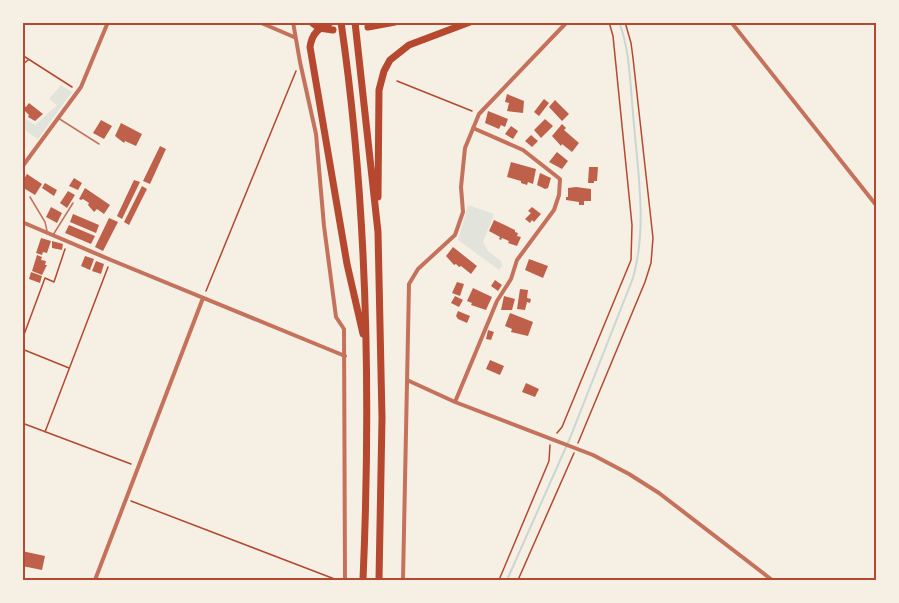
<svg xmlns="http://www.w3.org/2000/svg" width="899" height="603" font-family="'Roboto Condensed',sans-serif">
<rect width="100%" height="100%" fill="#f6efe4"/>
<!-- green -->
<path fill="#e2e4dc" d="M61,85L72,92L38,139L23,129V117L35,125L57,105L49,99Z
M468,205L494,214L483,242L488,251L501,261L502,266L499,270L458,240Z"/>
<g fill="none" stroke-linecap="round" stroke-linejoin="round">
<!-- stream -->
<path stroke="#c9d6d2" stroke-width="2" d="M507,580L570,438L633,278C648,225 637,167 633,113C630,83 630,50 619,22"/>
</g>
<!-- building -->
<path fill="#bf614a" d="M507,94L524,101L523,113L507,111L509,103L505,102Z
M544,99L549,103L539,116L534,112Z
M555,100L569,114L562,121L549,107Z
M29,103L43,114L35,121L28,117L29,115L24,110L22,112V104L26,107Z
M488,111L508,119L505,127L501,125L499,129L485,123Z
M545,119L553,126L541,138L534,130Z
M101,120L112,126L104,139L93,133Z
M121,123L142,134L136,146L125,141L124,143L115,136Z
M562,124L566,128L564,130L579,143L572,152L562,144L561,146L552,136Z
M511,126L518,131L513,139L505,134Z
M531,135L538,141L532,147L525,141Z
M160,146L166,149L150,184L143,181Z
M557,152L568,161L562,169L549,162Z
M511,162L536,169L533,184L528,182L527,185L521,183V181L507,177Z
M589,167H598L597,181H594V183H588Z
M540,173L551,178L548,188L545,189L537,185Z
M27,174L42,184L35,195L22,187V182Z
M74,178L82,183L78,190L69,186Z
M134,180L140,182L122,219L117,216Z
M45,183L57,190L54,196L42,188Z
M142,186L147,189L129,225L124,222Z
M576,187L591,189V201H584V205H579V202L566,200V197H568V188Z
M85,188L110,205L104,214L97,209L94,212L88,205L89,203L83,199L81,200L79,199Z
M68,191L75,195L67,208L60,203Z
M51,207L62,213L57,223L46,217Z
M532,207L541,214L534,222L532,220L530,223L525,219L531,213L528,211Z
M73,214L99,225L96,233L70,222Z
M109,218L118,222L103,251L95,247Z
M494,220L515,230V232L518,233L517,236L521,237L517,246L508,243L509,241L502,238L501,240L499,239L500,237L489,231Z
M69,225L95,236L91,244L65,233Z
M41,238L51,241L47,253L43,252L42,255L36,253Z
M52,241L63,244L62,250L52,248Z
M453,247L477,266L471,274L461,266L459,267L456,264L454,265L446,256Z
M37,255L42,257L41,260L46,261L45,265H47L42,275L32,271Z
M85,256L94,259L90,270L81,266Z
M529,259L548,266L543,278L525,270Z
M96,261L104,264L101,274L92,271Z
M31,272L42,276L40,283L29,279Z
M495,280L502,285L498,291L491,286Z
M457,282L464,284L460,296L452,293Z
M473,288L492,297L486,310L471,305L472,303L467,301Z
M520,289L528,290L527,298L531,299L530,303L527,302L525,310L517,309Z
M455,296L463,300L459,307L451,303Z
M504,296L515,299L512,310H501Z
M458,311L470,316L467,323L458,319L456,316Z
M510,313L533,322L528,336L511,332L512,329L505,326Z
M488,330L494,332L491,340L486,339Z
M490,360L504,366L500,375L486,369Z
M526,383L539,389L535,397L522,392Z
M22,551L45,556L42,570L22,566Z"/>
<g fill="none" stroke-linecap="round" stroke-linejoin="round">
<!-- path -->
<path stroke="#b5482f" stroke-width="1.5" d="M22,55L72,87
M22,65L28,60
M397,81L472,111
M206,291L296,71
M22,340L45,278L54,282L65,249
M22,349L69,368
M22,423L131,464
M45,432L108,267
M557,433L562,427L631,260L632,225L613,36L609,22
M578,443L645,282L651,263L653,238L633,58L631,43L625,22
M131,501L332,578
M331,580L332,578L337,580
M499,580L549,461L550,445
M518,580L574,453"/>
<!-- service -->
<path stroke="#c5725c" stroke-width="1.5" d="M58,118L99,144
M30,197L45,222L47,231
M53,235L73,203"/>
<!-- minor -->
<path stroke="#c5725c" stroke-width="4" d="M259,22L294,37
M293,22L300,62L316,134L324,226L336,317L344,329L345,580
M731,22L876,205
M22,167L81,87L108,22
M22,222L111,260L345,356
M407,380L455,402L593,455L629,474L659,493L772,580
M455,402L497,301L511,279L517,260L554,210L559,195L560,179L523,150L473,128
M95,580L203,298
M403,580L409,284L418,269L455,235L463,212L461,187L465,148L479,114L567,22"/>
<!-- motorway -->
<path stroke="#b5482f" stroke-width="7" d="M311,22L319,28L333,30
M331,22C319,28 312,33 310,47L347,264L363,334
M341,22C368,207 371,395 363,580
M355,22L378,232L382,418L379,580
M368,27L395,22
M378,197L379,90L384,71L390,60L409,45L470,22"/>
</g>
<!-- border -->
<rect width="899" height="603" fill="none" stroke="#f6efe4" stroke-width="48"/>
<rect x="24" y="24" width="851" height="555" fill="none" stroke="#b5482f" stroke-width="2"/>
</svg>
